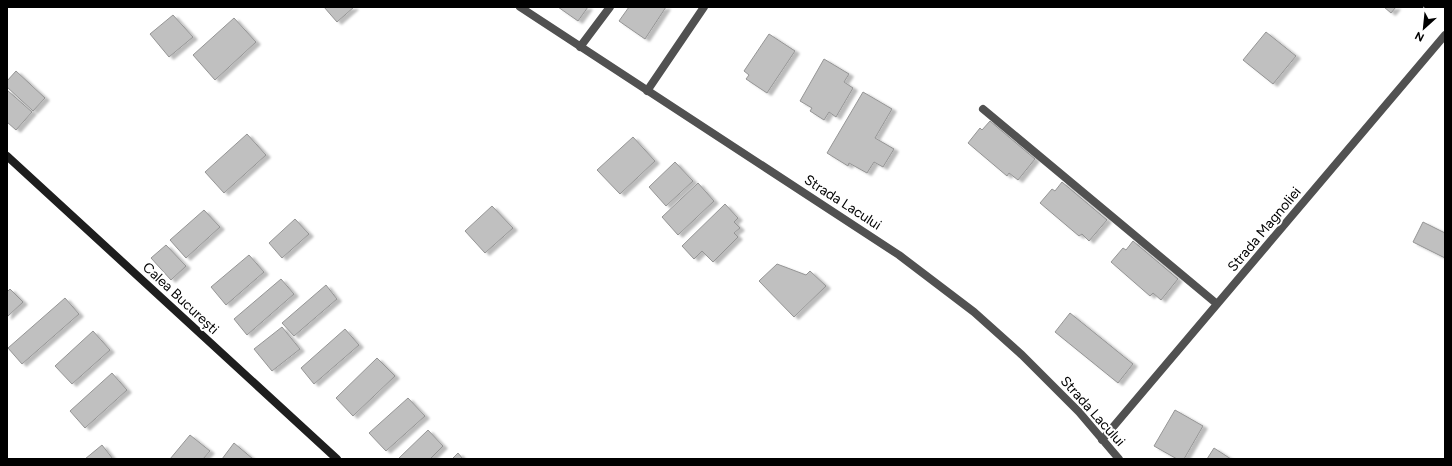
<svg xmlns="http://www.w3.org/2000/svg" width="1452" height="466" font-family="Figtree,sans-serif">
<defs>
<filter id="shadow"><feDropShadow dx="4.5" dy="2.5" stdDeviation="1" flood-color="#0004"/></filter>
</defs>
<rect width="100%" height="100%" fill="#fff"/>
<!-- building -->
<path fill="#c0c0c0" stroke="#959595" filter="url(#shadow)" d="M324,7H354L337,22Z
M558,7H588L578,21Z
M629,7H666L645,39L619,21Z
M1384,7H1396L1391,13Z
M173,15L193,37L169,57L150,34Z
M234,18L256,42L215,80L193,55Z
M1266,32L1296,56L1273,84L1243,60Z
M769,34L795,51L767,93L746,79L749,75L744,71Z
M824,59L849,74L844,82L853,88L836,117L829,112L824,120L810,111L812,108L800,101Z
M16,71L45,98L33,111L7,87V81Z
M7,90L32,112L16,130L7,122Z
M863,92L892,109L875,138L894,149L883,167L874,162L867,173L849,163L848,166L827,153Z
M990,121L1035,159L1018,180L1009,173L1007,176L968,143L980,128L982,130Z
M247,134L266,155L224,193L205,172Z
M633,137L655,161L620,194L597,170Z
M675,162L693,181L666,206L649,187Z
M1062,182L1107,220L1089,241L1082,234L1079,236L1040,203L1052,189L1055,191Z
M698,183L714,201L678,235L662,217Z
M725,204L738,218L734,222L740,228L734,233L738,237L713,262L702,251L694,259L682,246Z
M492,206L513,228L485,253L465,231Z
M204,210L220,227L186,258L170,240Z
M295,219L309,234L282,258L269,243Z
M1423,222L1445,233V258L1413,242Z
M1133,241L1178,279L1161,300L1153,293L1150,296L1111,262L1123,248L1126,250Z
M166,245L186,266L171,280L151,258Z
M249,255L264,272L226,305L211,287Z
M777,264L806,275L810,271L826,286L794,317L759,281Z
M281,279L294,294L247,335L234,319Z
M326,285L337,299L294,336L282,323Z
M10,289L23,302L7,317V292Z
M65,298L79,314L22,364L8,348Z
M1070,313L1133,364L1118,383L1055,332Z
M282,327L300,349L272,371L254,349Z
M345,329L359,345L314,384L301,368Z
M93,331L110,350L72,384L55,366Z
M377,358L395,376L353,416L336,398Z
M112,373L127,390L85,428L70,411Z
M408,398L425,416L386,451L369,433Z
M1175,410L1203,426L1184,459H1177L1154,446Z
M428,430L443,446L430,459H398Z
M190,435L210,451L203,459H170Z
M234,443L253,459H222Z
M102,445L113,459H85Z
M1214,448L1231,459H1207Z
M458,453L463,459H452Z"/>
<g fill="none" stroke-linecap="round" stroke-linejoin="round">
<!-- street -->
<path stroke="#515151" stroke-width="8" d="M520,7L899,255L974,312L1022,355L1079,412L1119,459
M580,47L610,7
M647,91L704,7
M983,109L1217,304
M1102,440L1445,35"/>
<!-- secondary -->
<path stroke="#1e1e1e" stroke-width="8" d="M7,156L337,459"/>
</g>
<g text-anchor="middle" stroke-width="4" stroke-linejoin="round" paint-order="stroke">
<!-- street labels -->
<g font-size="14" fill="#000" stroke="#fff">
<text transform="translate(843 202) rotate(33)" y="5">Strada Lacului</text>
<text transform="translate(1264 229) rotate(-50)" y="5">Strada Magnoliei</text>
<text transform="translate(181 298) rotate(43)" y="5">Calea București</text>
<text transform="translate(1093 411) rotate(48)" y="5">Strada Lacului</text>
</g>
</g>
<!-- border -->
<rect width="1452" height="466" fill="none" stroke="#000000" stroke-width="16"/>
<!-- north arrow -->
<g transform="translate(1424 28) rotate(207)" stroke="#ffffff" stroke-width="3" paint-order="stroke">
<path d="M0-3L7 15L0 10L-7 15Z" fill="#000000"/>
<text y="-6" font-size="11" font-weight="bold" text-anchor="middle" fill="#000000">N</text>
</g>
</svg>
